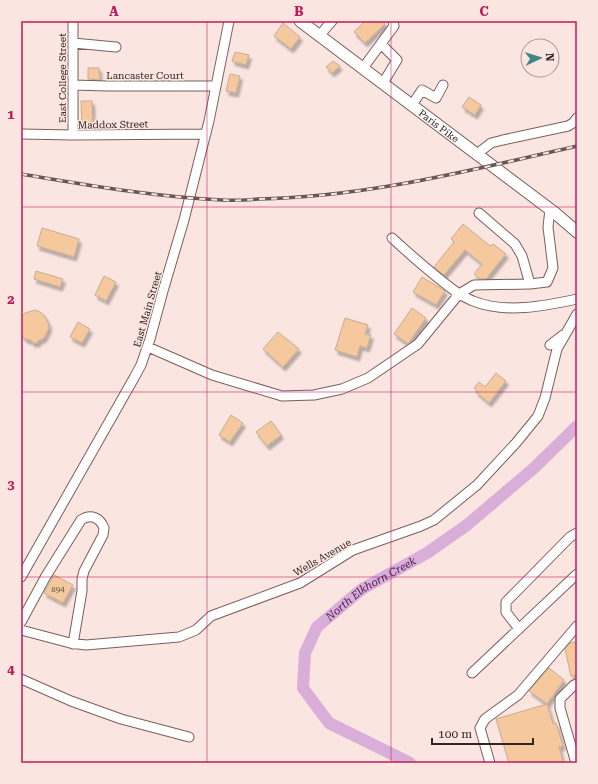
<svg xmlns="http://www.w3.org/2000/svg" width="598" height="784" font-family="'Roboto Serif',serif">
<defs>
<filter id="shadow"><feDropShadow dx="2.5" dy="4" stdDeviation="1" flood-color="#0004"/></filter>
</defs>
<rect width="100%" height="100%" fill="#fae5e0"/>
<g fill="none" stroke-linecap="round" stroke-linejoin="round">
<!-- river -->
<path stroke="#d9aed9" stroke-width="12" id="s1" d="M410,763L329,723L303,688L305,653L317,627L362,589L427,553L467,525L534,468L577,426"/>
</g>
<!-- building -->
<path fill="#f6c89e" stroke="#c4ac97" filter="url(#shadow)" d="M365,21H383L385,24L365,43L354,32Z
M283,23L300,37L291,49L274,36Z
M235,52L249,55L246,65L232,61Z
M333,61L340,66L332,73L326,67Z
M88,68H99L100,80L88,79Z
M230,74L240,76L236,93L226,91Z
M469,97L481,105L475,115L462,107Z
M81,101H92L93,127L82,128Z
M463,224L490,246L493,244L506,254L486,279H480L474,274L482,264L465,250L444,275L434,267L454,242L451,239Z
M42,228L79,239L74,257L37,246Z
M36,271L63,279L60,287L34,279Z
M104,276L116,282L106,301L95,295Z
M422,277L445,291L436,305L413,292Z
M412,308L426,318L408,344L394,334Z
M35,310L40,312L44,315L48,322L49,328L44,338L38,341V343H32V341L25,339L21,335V317L25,313Z
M345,318L368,325L365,334L371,335L367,348L360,346L357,357L335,350Z
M78,322L90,329L82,343L70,337Z
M278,332L299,349L283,367L263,349Z
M496,373L506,381L489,403L476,392L477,391L474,388L479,382L485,387Z
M231,415L243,423L230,442L219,435Z
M271,421L281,435L267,446L256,432Z
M54,575L73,585L63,603L44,593Z
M577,642V675L571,676L565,649L570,643Z
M549,668L564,680L547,704L529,691Z
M547,704L553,724L556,723L563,746L559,747L563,761L556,763H509L496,719Z"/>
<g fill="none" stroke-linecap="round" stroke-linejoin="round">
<defs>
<path id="minor" d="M73,21V135
M319,36L332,21
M73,43L116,47
M381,44L397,60L383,83
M363,68L394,26L393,21
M73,85L107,86H216
M412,105L422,90L436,98L443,85
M21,134L73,135L206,134
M477,154L491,143L503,140L568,126L573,123L577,118
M479,213L515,244L522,256L530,284
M392,238C414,258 435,277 459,294L474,285L530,284L547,282L553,268L548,227L550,209
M550,345L563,335
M148,347L212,375L282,396L314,395L342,389L368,378L418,344L459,294C463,296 468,299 473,301C505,314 545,306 577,299
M21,577L134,378L141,365L150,339L163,291L184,220L209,121L229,21
M21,622L46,576L81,520C91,513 100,518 104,528L103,535L84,571L82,579V591L73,644
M519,629L506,612V602L570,537L577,533
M21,630L70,643L86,645L179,637L196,630L211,616L300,583L353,550L421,526L434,520L477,485L516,443L538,416L545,398L557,349L577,314
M472,673L577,574
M21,679L71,701L121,719L189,737
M490,763L480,728L485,719L518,695L577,626
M576,763L560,708V699L574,685L577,684"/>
<g id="major">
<path id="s2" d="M300,21L555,213L577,232"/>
</g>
</defs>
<!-- minor casing -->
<use href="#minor" stroke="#7c5e58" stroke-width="11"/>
<!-- major casing -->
<use href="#major" stroke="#7c5e58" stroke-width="13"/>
<!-- minor -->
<use href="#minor" stroke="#fff" stroke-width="9"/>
<!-- major -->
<use href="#major" stroke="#fff" stroke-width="11"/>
<defs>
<path id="rail" d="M21,174C88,185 154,197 222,200C234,201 246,200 258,199C367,197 472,170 577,146"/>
</defs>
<!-- rail casing -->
<use href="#rail" stroke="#675855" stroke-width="3.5"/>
<!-- rail -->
<use href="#rail" stroke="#fae5e0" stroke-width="2" stroke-dasharray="6" stroke-linecap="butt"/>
</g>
<!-- grid -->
<path fill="none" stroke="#c2185b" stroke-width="1" stroke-opacity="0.55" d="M207,21V763M391,21V763M21,207H577M21,392H577M21,577H577"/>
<g text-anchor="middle" stroke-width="3" stroke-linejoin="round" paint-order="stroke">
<!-- number labels -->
<g font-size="8" fill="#634e41">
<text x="58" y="592">894</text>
</g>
<!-- street labels -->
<g font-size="10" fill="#322522" stroke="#fae5e0">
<text x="145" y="79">Lancaster Court</text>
<text transform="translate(62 78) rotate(-90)" y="4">East College Street</text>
<text transform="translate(113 124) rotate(-1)" y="4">Maddox Street</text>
<text dy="4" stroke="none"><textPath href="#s2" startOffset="174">Paris Pike</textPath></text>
<text transform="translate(147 309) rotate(-74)" y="4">East Main Street</text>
<text transform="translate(322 557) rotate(-30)" y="4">Wells Avenue</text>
</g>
<!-- water labels -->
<g font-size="11" font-style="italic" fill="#4d1a4f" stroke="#fae5e0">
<text dy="4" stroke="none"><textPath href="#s1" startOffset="264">North Elkhorn Creek</textPath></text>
</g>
</g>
<!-- border -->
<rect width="598" height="784" fill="none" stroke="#fae5e0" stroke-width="44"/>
<!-- north arrow -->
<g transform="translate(540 58) rotate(86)"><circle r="19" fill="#fae5e0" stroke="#aa9894"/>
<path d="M0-3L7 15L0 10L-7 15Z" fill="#3f8786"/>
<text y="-6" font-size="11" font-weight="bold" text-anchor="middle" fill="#322522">N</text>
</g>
<!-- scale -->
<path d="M432 738v6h101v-6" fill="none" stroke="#322522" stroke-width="2"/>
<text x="438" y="738" font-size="12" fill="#322522" stroke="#fae5e0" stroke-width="3" paint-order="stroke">100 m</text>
<rect x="22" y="22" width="554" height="740" fill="none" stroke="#c2185b" stroke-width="1.5"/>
<g font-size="13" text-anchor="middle" font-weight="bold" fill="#c2185b">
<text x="114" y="16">A</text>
<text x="299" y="16">B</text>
<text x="484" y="16">C</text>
<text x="11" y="119">1</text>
<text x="11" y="304">2</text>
<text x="11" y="489">3</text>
<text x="11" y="674">4</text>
</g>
</svg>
